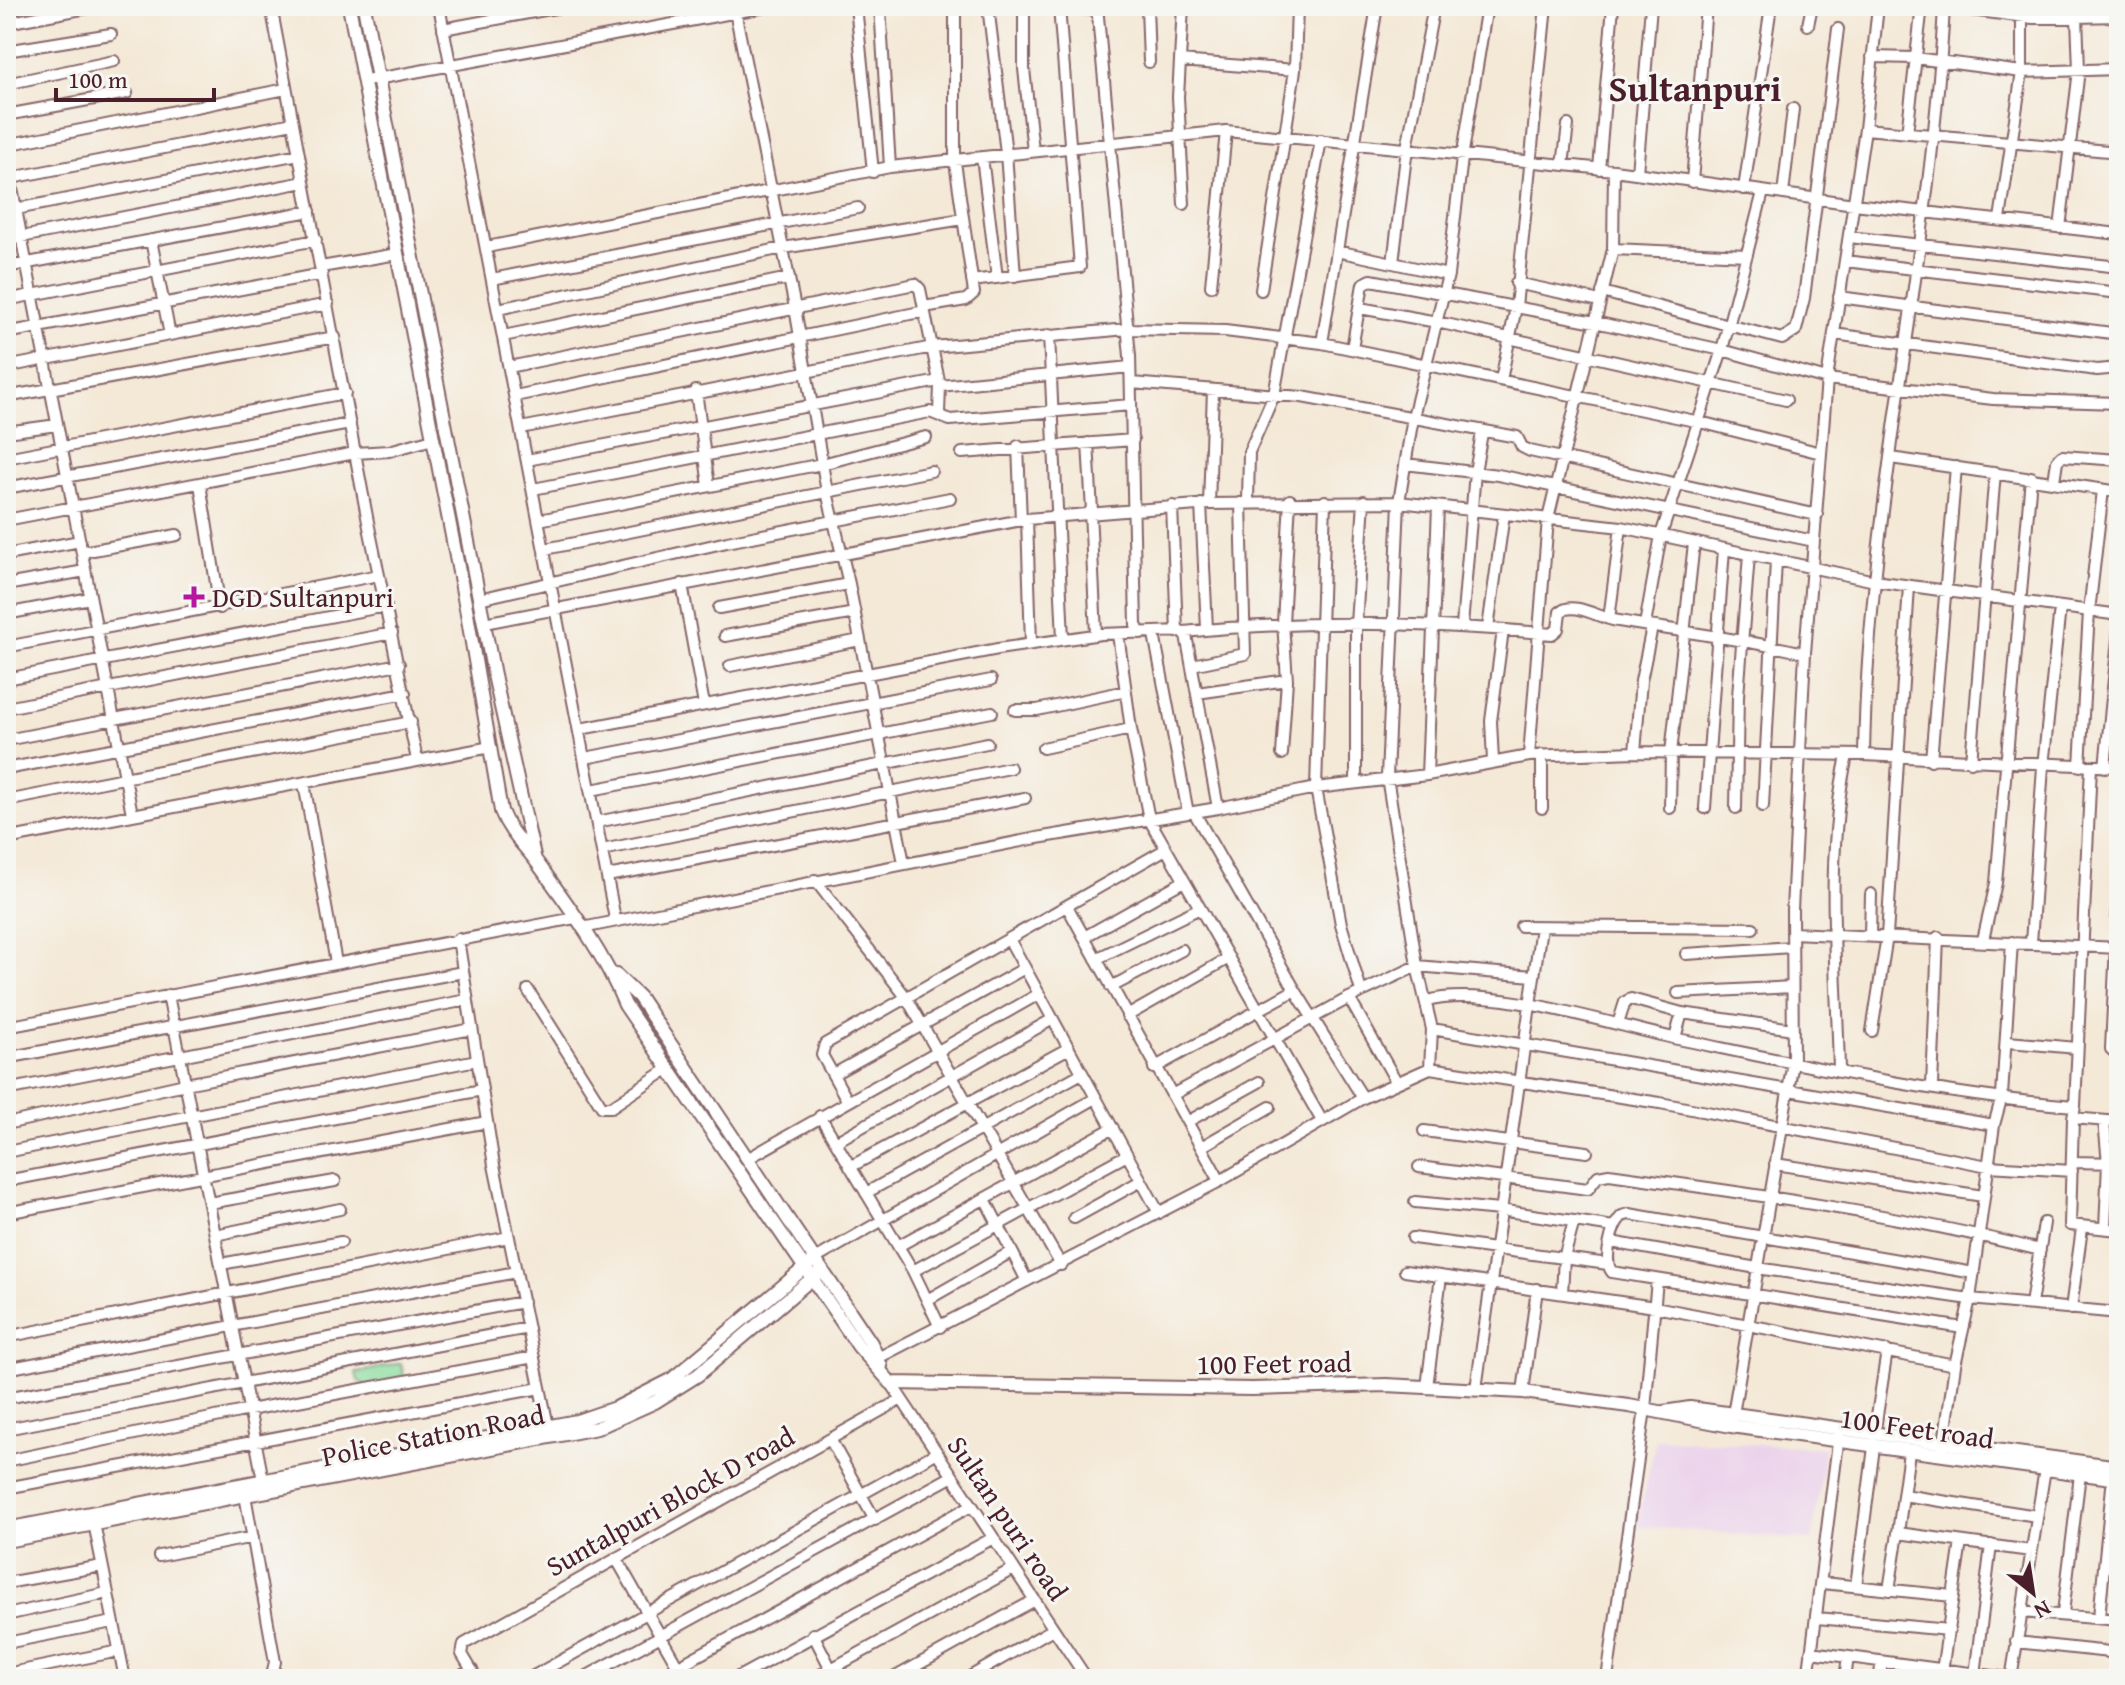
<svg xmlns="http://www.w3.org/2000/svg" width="2125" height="1685" font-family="'Gentium Book Plus',serif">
<rect width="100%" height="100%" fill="#f6f6f2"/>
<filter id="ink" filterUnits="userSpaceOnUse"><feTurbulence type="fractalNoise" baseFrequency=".0125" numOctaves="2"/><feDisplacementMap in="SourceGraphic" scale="16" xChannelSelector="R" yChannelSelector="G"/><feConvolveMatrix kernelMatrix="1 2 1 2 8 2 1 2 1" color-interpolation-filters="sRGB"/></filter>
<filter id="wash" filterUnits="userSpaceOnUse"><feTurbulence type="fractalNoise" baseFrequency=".006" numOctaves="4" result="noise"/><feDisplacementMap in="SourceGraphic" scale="32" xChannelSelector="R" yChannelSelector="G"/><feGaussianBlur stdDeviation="1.8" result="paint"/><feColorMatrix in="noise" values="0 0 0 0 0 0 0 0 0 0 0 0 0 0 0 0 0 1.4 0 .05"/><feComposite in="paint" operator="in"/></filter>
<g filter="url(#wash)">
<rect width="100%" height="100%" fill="#f4e8d6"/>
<!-- built -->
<path fill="#ebd1eb" d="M1656,1439L1825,1448L1812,1540L1637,1526Z"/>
<!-- green -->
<path fill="#89db9d" stroke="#6a7d64" stroke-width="2" d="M401,1363L405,1381L364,1388L363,1383L358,1381L356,1373Z"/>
</g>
<g filter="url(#ink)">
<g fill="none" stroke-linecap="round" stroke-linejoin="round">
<defs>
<path id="minor" d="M271,6L368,522L417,760
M439,6L615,919
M734,6L795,308L827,492L849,584L904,863
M856,6L873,172
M880,6L890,167
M988,6L1006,153L1015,276
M1024,6V69L1033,151
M1041,6L1097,10
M1097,6L1130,356L1136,625L1140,633
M1147,6L1149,62
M1183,6L1178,97L1184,204
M1940,6L2033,18L2119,16
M6,23L98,6
M1808,25L1812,6
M443,29L566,6
M6,51L111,34
M1872,57L1915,58L2022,72L2119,69
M1180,61L1295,70
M371,80L770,6
M6,84L114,61
M6,115L127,93
M1865,129L2119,152
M1907,133L1922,6
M6,145L286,89
M6,157L132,814
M982,157L997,278
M1563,165L1568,125
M1599,169L1613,6
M1637,173L1651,6
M6,179L293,123
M1692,182L1706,6
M1744,189L1771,6
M1783,194L1793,109
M6,211L299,154
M2000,219L2022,72V17
M2060,228L2079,70L2077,17
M1849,237L2119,267
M6,240L304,182
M151,240L170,335
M487,247L890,167L1226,131L1614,170L1854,204L2119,234
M1613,249L1747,255
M1337,251L1393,263
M1845,261L2119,293
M6,267L310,211
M321,267L397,254
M1448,275L1462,158L1487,6
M492,279L858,208
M972,281L1080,267L1059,7
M1516,283L1600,301
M1211,286L1226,131
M1261,290L1295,70L1297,6
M1602,292L1782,339L1796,330L1804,298L1838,29
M1839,297L2119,334
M6,300L316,240
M924,307L966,300L974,293L955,162V6
M1360,308L1437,322L1786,400
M498,309L783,248L963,219
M6,333L322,274
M1834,334L2097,370L2119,368
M1049,335L1063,639
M503,336L789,278
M1322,343L1377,6
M1352,349L1363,284L1371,280L1595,322L1722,350L1827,379L1993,399L2119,403
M6,367L328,304
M509,367L915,284L920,289L939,381
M1501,380L1516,307L1546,6
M1131,383L1302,397L1517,437L1522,447L1530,451L1817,515
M696,391L709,486
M515,396L925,311
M6,397L335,337
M939,413L940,386
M521,428L933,347L1127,329L1225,331L1322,343L1700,422L1821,453
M6,432L57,425
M1088,443L1092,511
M1018,446L1021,521
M962,453L1133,440
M6,458L345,393
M1891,458L2119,492
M527,460L939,381L940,386L1130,367
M1405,464L1498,475L1814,541
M2054,481L2057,461L2062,456L2119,460
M200,484L220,608
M6,488L350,424
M533,489L930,412L950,420L1131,405
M1325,501L1316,788L1341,924L1361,991
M1248,502L1249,452L1274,395L1321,140
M1201,504L1207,629
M1209,504L1213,390
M1172,506L1177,632
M1090,511L1096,634
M1027,519L1031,644
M6,520L355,453L389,451L433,439
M539,520L822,464L926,437
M545,549L931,471
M82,552L177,535
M6,555L80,541
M682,584L704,705
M6,585L85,571
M479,599L727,542L950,498
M719,608L849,584
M6,614L90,598
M1609,619L1621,527
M484,623L1027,519L1209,504L1399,502L1621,527L1875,581L2119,615
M1645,625L1661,535L1722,350L1763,192
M1462,626L1475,472L1482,433
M1488,628L1504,514
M1184,632C1307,619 1429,622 1552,634L1558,629L1560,612C1574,601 1597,617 1613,620C1677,631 1742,639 1805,653
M1118,634L1131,729L1149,819L1322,1121
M1154,634L1188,813
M725,636L855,613
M6,647L379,575
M1192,665L1245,654L1241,503
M730,666L860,640
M6,679L386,606
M1197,693L1287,680
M6,708L392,633
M1015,710H1037L1126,691
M580,729L998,649L1101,634L1181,631L1186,635L1218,808
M6,740L399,664
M1043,748L1131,729
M1635,752L1641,681L1652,627
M1282,754L1287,680L1283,623L1290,500
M1542,755V808
M1864,755C1868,504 1931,257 1944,7
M1529,756L1548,519L1613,249L1614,170
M585,758L991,680
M1931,760L1956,467
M1493,761L1491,721L1503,630
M1971,762L1995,472
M2080,766L2089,612L2103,490
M2105,767L2119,629
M6,769L405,693
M1427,775L1438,507
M1356,782V624L1364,501
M304,783L336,963
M591,790L992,712
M6,801L411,722
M1763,806L1776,561
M1670,808L1671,753L1694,543
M1705,808L1724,549
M1736,808L1738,696L1749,555
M1194,812L1295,990L1363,1098
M597,822L987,743
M6,839L491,747
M602,850L1010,768
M607,876L1025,798
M815,880L906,997L1061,1265
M2119,883L2111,1049L2119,1056
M1068,908L1220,1181
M1521,926L1753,928
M582,928L1037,838L1218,808L1316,788L1427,775L1529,756L1635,752L1864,755L2119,767
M1792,933L2119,948
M1870,935L1871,894
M1084,937L1184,881
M458,939L494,1165L548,1426
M1009,939L1159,1213
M1983,940L1996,883L2031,477
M2031,943L2043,766L2060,608
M1686,954L1792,947
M1096,959L1200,908
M1111,987L1182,950
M528,990L602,1107H611L668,1069
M1678,993L1792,987
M168,995L263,1480
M1349,998L1396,1081
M1427,1001C1488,984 1613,1025 1678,1039C1808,1066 1942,1096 2075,1106L2073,1118L2119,1122
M1127,1016L1229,958
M1618,1024L1625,1002L1631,999L1682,1013L1793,1029
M6,1027L575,918
M1432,1029L1994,1125
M1872,1031L1887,936L1909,586
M1675,1038L1682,1013
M2008,1042L2077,1048
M6,1058L463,972
M1154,1068L1295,990
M1430,1068L1432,1029L1417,966L1387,777L1399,502L1413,417L1448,275L1393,263L1407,148L1434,6
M1839,1071C1837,968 1824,857 1847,756
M834,1074L1025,968
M1932,1086L1938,937
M6,1090L467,1000
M1172,1095L1349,998L1417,966L1533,976
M847,1100L822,1055L825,1044L1166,849
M2075,1106L2091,766
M820,1116L913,1271L940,1327
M2073,1118L2070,1225L2119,1230
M2104,1121L2108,1163L2105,1228
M1187,1122L1259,1082
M6,1124L185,1084L472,1029
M1424,1131L1587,1152
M837,1141L1053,1019
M1201,1147L1270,1107
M6,1152L477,1060
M747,1159L1039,994
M2073,1162L2119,1163
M1775,1164L1983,1196
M850,1167L1069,1048
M1419,1167L1588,1189L1598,1176L1609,1174C1753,1194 1898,1214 2040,1250
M6,1181L482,1090
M866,1193L1082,1073
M985,1199L1027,1281
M1415,1202L1500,1210L1614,1227
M209,1203L335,1181
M6,1213L487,1122
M1074,1218L1141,1181
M215,1235L340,1209
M1413,1238L1608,1264
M1611,1242L1757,1268L1970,1299L2119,1313
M898,1246L1113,1128
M815,1259L1096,1098
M221,1264L341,1242
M913,1271L1127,1155
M1405,1271L1655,1307L1955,1365
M1562,1293L1564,1258L1574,1221
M927,1300L1011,1252
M2031,1304L2044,1223
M2071,1309L2082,1228
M1963,1328L1612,1272C1603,1261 1611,1226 1622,1216L1629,1214L1974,1273
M6,1337L509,1237
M872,1361L1220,1181L1363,1098L1430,1068L1660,1103L1988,1166L2072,1171
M6,1369L516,1272
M891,1383L1087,1679
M1427,1387L1441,1276
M1476,1389L1541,927
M1523,1392L1537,1289
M6,1398L523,1302
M1731,1426L1793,1062L1792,910L1805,653L1827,379L1865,129L1878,6
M6,1429L528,1328
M1874,1435L1887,1351
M830,1439L875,1520
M1943,1450L1955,1365L1970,1299L1994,1125L2002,1096L2012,942
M1909,1452L1898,1533L2031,1551
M6,1461L249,1410L534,1357
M6,1488L540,1388
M245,1495L275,1662L271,1679
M1903,1495L2037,1516
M94,1523L125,1679
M159,1556L253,1537
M616,1558L685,1679
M6,1583L102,1566
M1822,1583L1953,1596
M1856,1586L1874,1447
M1889,1590L1898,1533
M2021,1612L2119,1620
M2063,1613L2080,1474
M6,1615L107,1593
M2099,1617L2112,1487L2118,1473
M1817,1618L1949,1630
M813,1634L836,1679
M2016,1642L2119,1653
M6,1643L113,1622
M1811,1652L2015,1679
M1942,1671L1961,1542
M6,1674L119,1651
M1975,1675L1991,1545
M455,1679L472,1670
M477,1679L462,1654L464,1644L900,1400
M528,1679L936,1453
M582,1679L951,1477
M655,1679L971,1506
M735,1679L993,1538
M813,1679L1013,1569
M892,1679L1033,1601
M966,1679L1053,1629
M1607,1679L1645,1409L1657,1280
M1808,1679L1839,1435
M1845,1679L1848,1657
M1879,1679L1882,1663
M2011,1679L2045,1469"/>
<path id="tertiary" d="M349,6L466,608L501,811C509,832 523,844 536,861C569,906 604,953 625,1005L859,1347L891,1383L1252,1389L1386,1385L1523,1392L1629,1406L1731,1426L2119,1479
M364,6L494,675L534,856
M616,975L639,997L871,1343L881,1366
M1664,1412L1690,1408L2119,1467
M6,1529L577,1421L618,1407L671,1380L815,1259
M6,1541L597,1428L655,1402L698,1375L822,1270"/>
</defs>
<!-- minor casing -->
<use href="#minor" stroke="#866567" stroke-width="14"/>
<!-- tertiary casing -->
<use href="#tertiary" stroke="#866567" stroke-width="16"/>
<!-- minor -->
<use href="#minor" stroke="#fff" stroke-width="10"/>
<!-- tertiary -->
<use href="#tertiary" stroke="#fff" stroke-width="12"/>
</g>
</g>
<!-- markers -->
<path fill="#b5179e" stroke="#f6f6f2" stroke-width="3" d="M190 585h8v8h8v8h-8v8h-8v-8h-8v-8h8z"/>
<g text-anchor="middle" stroke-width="6" stroke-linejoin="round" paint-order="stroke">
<!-- poi labels -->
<g font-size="28" fill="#4a1f2b" stroke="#f6f6f2" text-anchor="start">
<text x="212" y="607">DGD Sultanpuri</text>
</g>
<!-- street labels -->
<g font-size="28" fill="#4a1f2b" stroke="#f6f6f2">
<text transform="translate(1274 1363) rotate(-1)" y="10">100 Feet road</text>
<text transform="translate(1917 1428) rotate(8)" y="10">100 Feet road</text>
<text transform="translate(433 1435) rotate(-11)" y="10">Police Station Road</text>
<text transform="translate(670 1501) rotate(-29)" y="10">Suntalpuri Block D road</text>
<text transform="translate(1008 1518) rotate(56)" y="10">Sultan puri road</text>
</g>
<!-- district labels -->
<g font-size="36" font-weight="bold" fill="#4a1f2b" stroke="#f6f6f2">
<text x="1695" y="101">Sultanpuri</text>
</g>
</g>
<!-- margin -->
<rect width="2125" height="1685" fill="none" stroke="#f6f6f2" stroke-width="32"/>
<!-- north arrow -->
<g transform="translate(2033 1593) rotate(150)" stroke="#f6f6f2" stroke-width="6" paint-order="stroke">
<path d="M0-6L14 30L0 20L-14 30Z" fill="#4a1f2b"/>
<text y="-12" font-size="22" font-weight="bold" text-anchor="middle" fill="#4a1f2b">N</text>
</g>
<!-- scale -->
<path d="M56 88v12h158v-12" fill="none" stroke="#4a1f2b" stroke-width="4"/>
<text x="68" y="88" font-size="24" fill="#4a1f2b" stroke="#f6f6f2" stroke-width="6" paint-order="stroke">100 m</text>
</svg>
